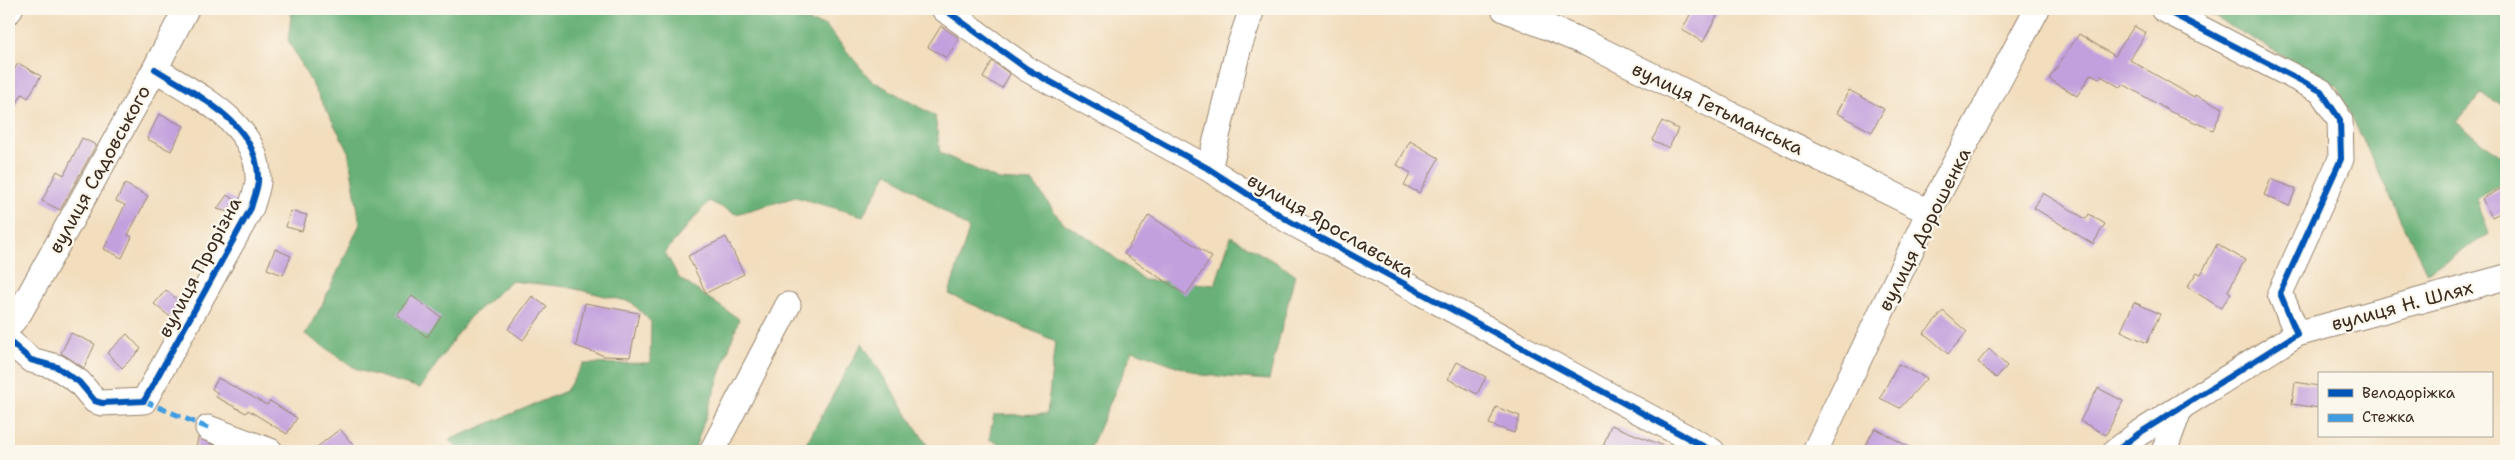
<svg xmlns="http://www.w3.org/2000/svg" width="2515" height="460" font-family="'Shantell Sans',sans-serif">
<rect width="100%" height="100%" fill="#fbf7ec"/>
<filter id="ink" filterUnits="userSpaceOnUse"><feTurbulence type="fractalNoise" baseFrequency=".02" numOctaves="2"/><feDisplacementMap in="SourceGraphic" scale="10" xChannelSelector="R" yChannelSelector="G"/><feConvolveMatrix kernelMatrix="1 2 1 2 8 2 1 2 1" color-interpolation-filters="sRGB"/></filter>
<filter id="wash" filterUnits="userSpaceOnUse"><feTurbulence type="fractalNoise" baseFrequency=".0096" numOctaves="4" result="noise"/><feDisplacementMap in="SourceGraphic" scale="20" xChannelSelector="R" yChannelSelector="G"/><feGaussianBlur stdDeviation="1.12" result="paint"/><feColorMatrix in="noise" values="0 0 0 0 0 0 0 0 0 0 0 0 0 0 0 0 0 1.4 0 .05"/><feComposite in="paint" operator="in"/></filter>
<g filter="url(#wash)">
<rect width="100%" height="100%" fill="#f2ddbd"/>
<!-- forest -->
<path fill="#68b077" stroke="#526d4a" d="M292,9H759L826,26L870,79L935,116L940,153L999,180L1033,182L1062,222L1093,241L1144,280L1215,285L1231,236L1295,274L1269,380L1201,375L1133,350L1089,451H1013L989,439L994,415L1047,414L1055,341L949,294L969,229L888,172L863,216L796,197L736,214L709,201L665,252L679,278L739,319L694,451H461L449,440L566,391L583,364L650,363L651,322L631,302L567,287L511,281L469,318L420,388L358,370L305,334L322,305L360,224L348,150L288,40Z
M2200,9H2506V107L2482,94L2456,122L2506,160V181L2477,199L2489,234L2427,273L2337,86Z
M862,343L931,451H802Z"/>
<g id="blocks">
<!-- building -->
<path fill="#c29fdd" d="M1693,9H1708L1718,14L1703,42L1682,30Z
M941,26L959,38L947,58L928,47Z
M2134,26L2146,33L2130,60L2194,97L2195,95L2223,108L2213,130L2171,112L2123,84L2121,88L2101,76L2099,78L2091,74L2077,96L2049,79L2079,34L2115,56Z
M992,61L1010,74L1002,88L983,78Z
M18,63L41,76L28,98L22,94L9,118V79Z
M1849,90L1884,109L1872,132L1837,113Z
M159,114L184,126L171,151L147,139Z
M1662,121L1678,129L1669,148L1652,140Z
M82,138L96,145L60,210L42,201L57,171L64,175Z
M1410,141L1439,158L1419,193L1404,185L1411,173L1397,165Z
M2271,179L2296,189L2289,206L2264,195Z
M125,184L148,196L128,235L132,237L122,258L104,249L125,205L116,201Z
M2506,186V210L2492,217L2482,199Z
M2043,193L2086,219L2089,214L2105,224L2093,244L2034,208Z
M227,195L238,202L232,213L217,209Z
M290,211L307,215L302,231L286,227Z
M1149,215L1212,257L1186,295L1124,254Z
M726,237L744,274L706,293L688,256Z
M2217,244L2245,260L2228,291L2231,293L2221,308L2187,287L2197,272L2201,274Z
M275,249L291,256L283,275L267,269Z
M166,290L182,303L173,319L154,304Z
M412,296L441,317L427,337L397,315Z
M532,296L547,307L523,340L508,329Z
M2134,302L2160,314L2147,343L2121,331Z
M585,303L639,313L630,357L605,356L576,346Z
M1943,311L1967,332L1948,354L1924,333Z
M71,333L95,344L84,368L61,353Z
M127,334L141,349L122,368L107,353Z
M1989,349L2007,366L1996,378L1978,362Z
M1457,362L1486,377L1477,394L1448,379Z
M1898,364L1927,378L1900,408L1880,398Z
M218,378L267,405L270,401L297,418L287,434L248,410L246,413L216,397L218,393L212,389Z
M2295,382L2319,386V408L2292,404Z
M2098,388L2123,401L2106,435L2080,421Z
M1496,407L1520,416L1514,433L1489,424Z
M1611,425L1674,450V451H1601Z
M1875,428L1916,451H1862Z
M340,429L358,451H312Z
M198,438L219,447L218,451L196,448Z"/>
</g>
</g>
<g filter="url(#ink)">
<use href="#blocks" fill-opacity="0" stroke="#96846e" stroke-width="1"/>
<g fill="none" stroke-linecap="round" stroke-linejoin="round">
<defs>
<path id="minor" d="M944,9L1027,69L1209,169L1289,221L1712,451
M1504,9L1588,44L1929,212
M9,11L10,9
M1209,169L1238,50L1252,9
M9,326L20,312L155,69L186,9
M2297,334L2506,277
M9,341L31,360L57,367L79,382L95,401L102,403L144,401L251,208C253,200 257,191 258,182C261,124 196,95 155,69
M208,428L270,451
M712,451L788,305
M1815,451L1929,212L2037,9
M2116,451L2138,434L2297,334L2280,293L2341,159L2340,120L2321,91L2163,9
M2164,451L2180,408"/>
</defs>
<!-- minor casing -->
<use href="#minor" stroke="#96846e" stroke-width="27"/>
<!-- minor -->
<use href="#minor" stroke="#fff" stroke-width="25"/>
<!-- quiet -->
<path stroke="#3f9ce0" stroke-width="5" stroke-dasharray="10 5" stroke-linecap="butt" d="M144,401L208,428"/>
<defs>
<path id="cycleway" d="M944,9L1027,69L1209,169L1289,221L1712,451
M9,341L31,360L57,367L79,382L95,401L102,403L144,401L251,208C253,200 257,191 258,182C261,124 196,95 155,69
M2116,451L2138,434L2297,334L2280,293L2341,159L2340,120L2321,91L2163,9"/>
</defs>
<!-- cycleway casing -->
<use href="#cycleway" stroke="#fbf7ec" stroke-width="9"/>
<!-- cycleway -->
<use href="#cycleway" stroke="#0057b8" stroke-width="6"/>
</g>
</g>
<g text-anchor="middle" stroke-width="4.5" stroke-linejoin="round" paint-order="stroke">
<!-- street labels -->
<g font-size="19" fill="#3b2a1e" stroke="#fbf7ec">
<text transform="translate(1718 108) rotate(26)" y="7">вулиця Гетьманська</text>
<text transform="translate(99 169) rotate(-61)" y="7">вулиця Садовського</text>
<text transform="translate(1331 225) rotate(30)" y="7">вулиця Ярославська</text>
<text transform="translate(1924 229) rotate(-63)" y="7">вулиця Дорошенка</text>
<text transform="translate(199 267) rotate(-62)" y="7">вулиця Прорізна</text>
<text transform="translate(2402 305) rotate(-15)" y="7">вулиця Н. Шлях</text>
</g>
</g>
<!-- margin -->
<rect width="2515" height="460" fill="none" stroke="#fbf7ec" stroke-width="30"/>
<!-- legend -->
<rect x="2318" y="372" width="175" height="65" fill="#fbf7ec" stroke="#aea59a"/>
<rect x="2328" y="389" width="25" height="8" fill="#0057b8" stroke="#aea59a"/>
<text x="2362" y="398" font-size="15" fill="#3b2a1e">Велодоріжка</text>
<rect x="2328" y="414" width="25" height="8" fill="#3f9ce0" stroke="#aea59a"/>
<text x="2362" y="422" font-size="15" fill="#3b2a1e">Стежка</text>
</svg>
